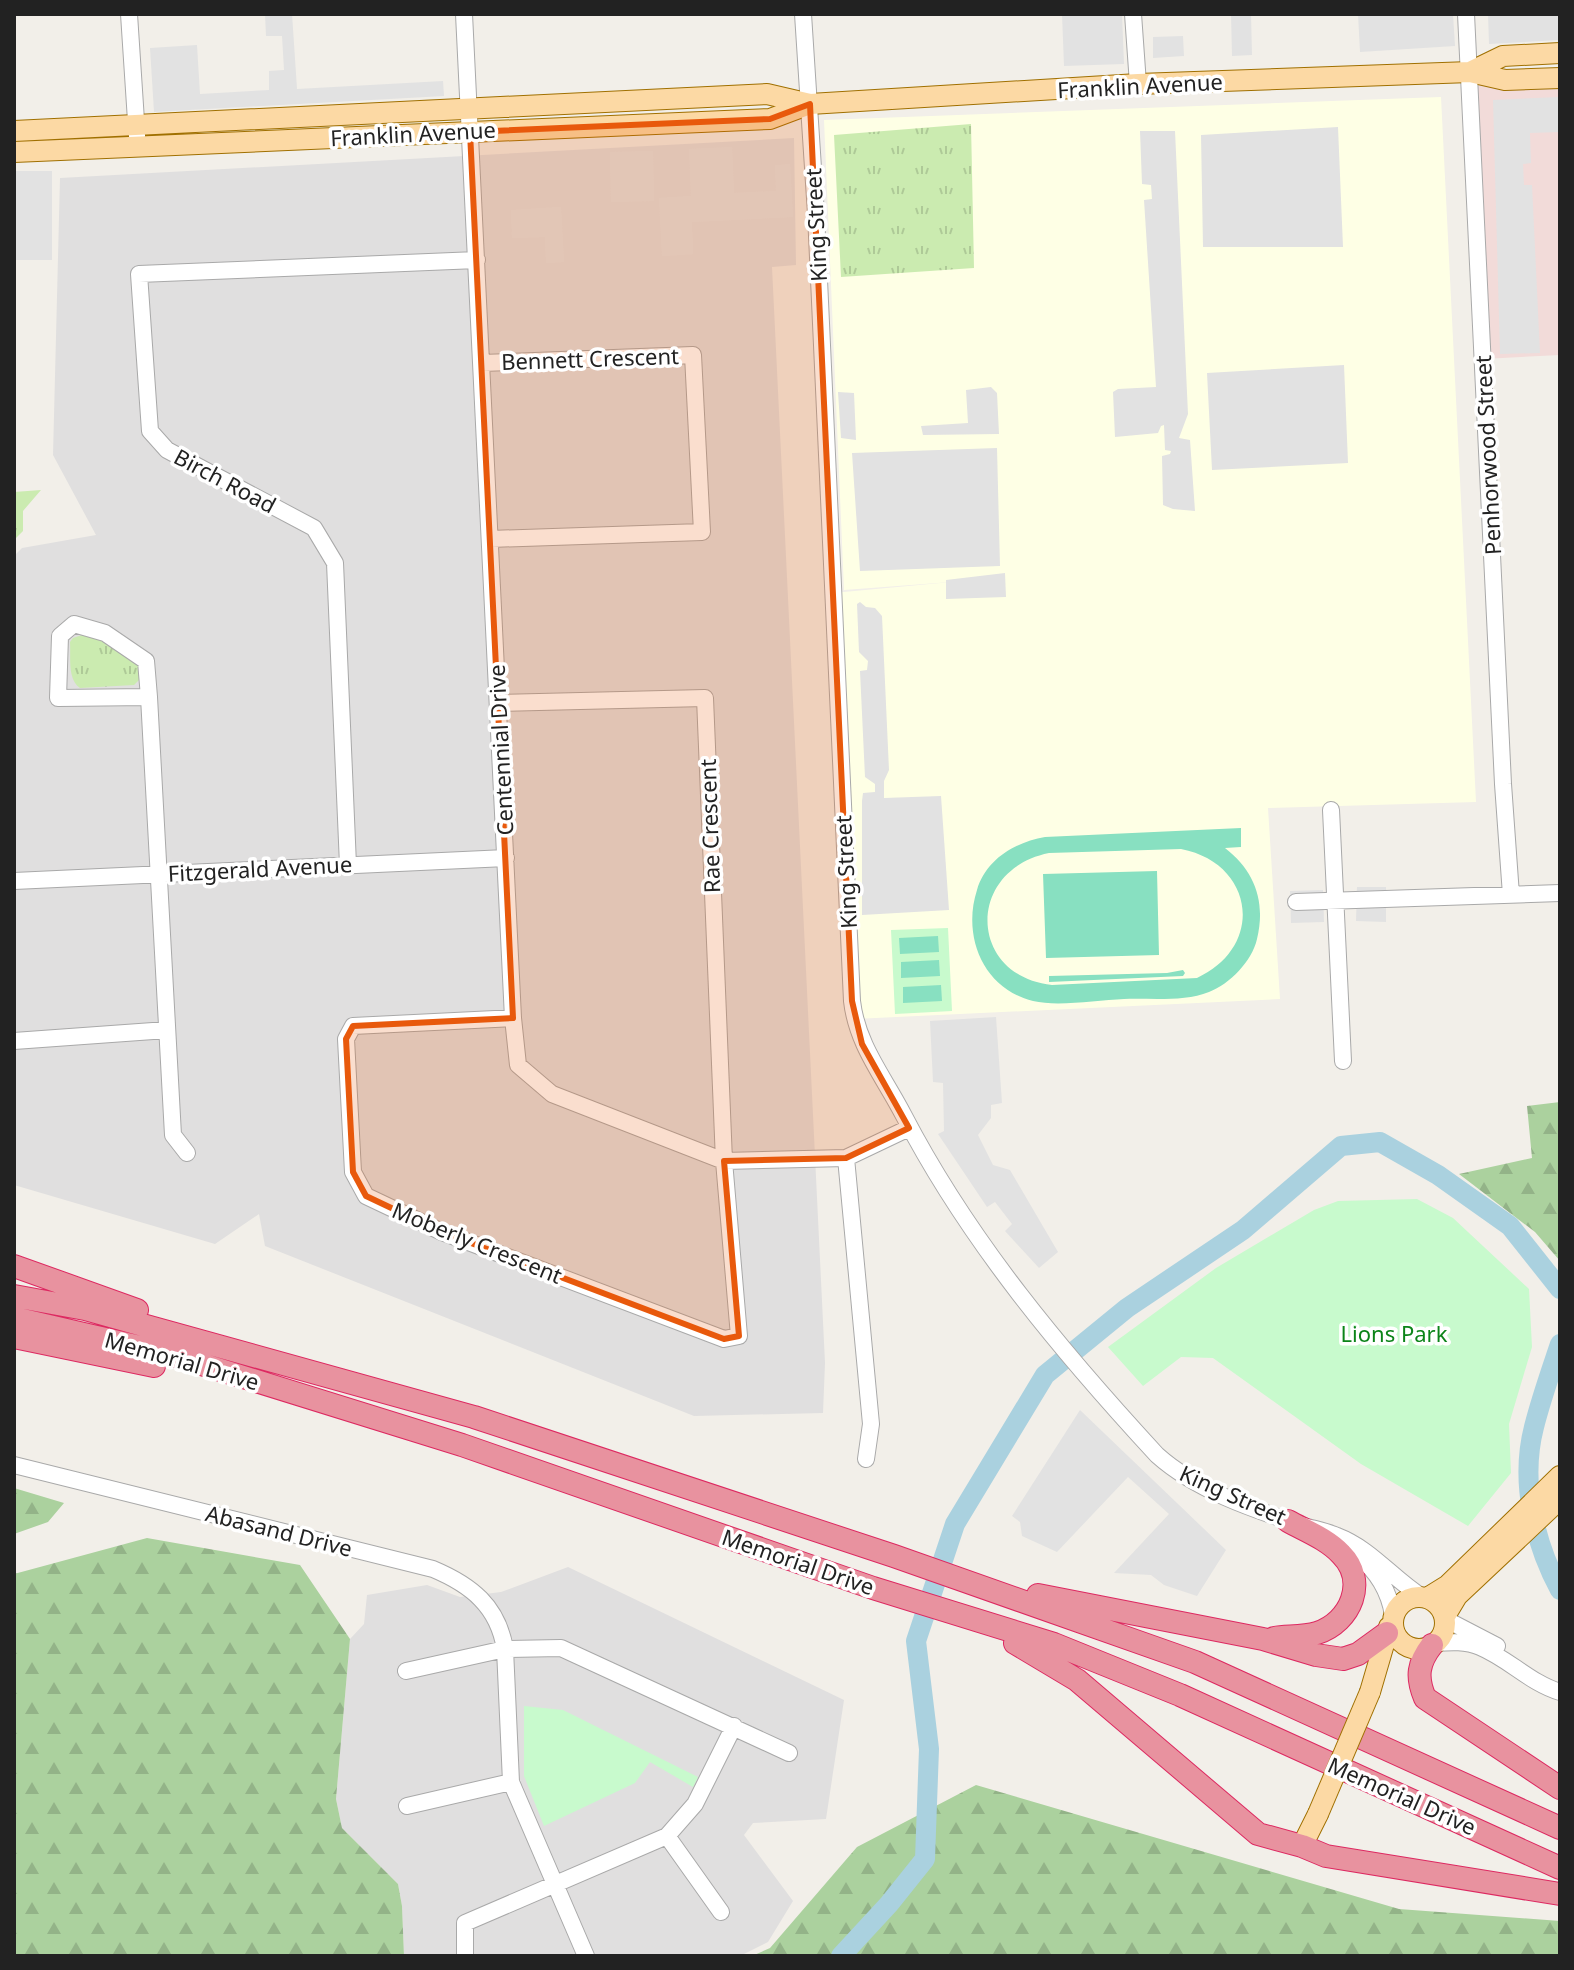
<svg xmlns="http://www.w3.org/2000/svg" width="1574" height="1970" font-family="'Noto Sans',sans-serif">
<defs>
<pattern id="grass-tufts" width="24" height="20" patternUnits="userSpaceOnUse" patternTransform="scale(2)"><rect width="24" height="20" fill="#cbebb0"/><path d="M3 7l-1-3M5 7V3M7 7l1-3M15 17l-1-3M17 17v-4M19 17l1-3" fill="none" stroke="#aec997"/></pattern>
<pattern id="forest-firs" width="22" height="20" patternUnits="userSpaceOnUse" patternTransform="scale(2)"><rect width="22" height="20" fill="#abd19e"/><path d="M5 1l3.5 6h-7zM16 11l3.5 6h-7z" fill="#93b388"/></pattern>
</defs>
<rect width="100%" height="100%" fill="#f2efe9"/>
<!-- residential -->
<path fill="#e0dfdf" d="M794,138L796,265L772,267L825,1363L823,1413L694,1416L265,1246L259,1214L215,1244L14,1185V556L22,548L96,535L53,455L60,178Z
M568,1567L844,1700L826,1819L753,1823L744,1835L793,1901L768,1942L740,1956H404L402,1906L398,1884L342,1828L336,1799L350,1639L364,1624L367,1595L427,1585L460,1597L501,1592Z"/>
<!-- commercial -->
<path fill="#f2dbd9" d="M1470,72L1560,78V355L1483,359Z"/>
<!-- education -->
<path fill="#feffe5" d="M1441,97L1476,802L1268,808L1280,999L854,1019L833,593L951,582L844,590L824,120Z"/>
<!-- grass -->
<path fill="url(#grass-tufts)" d="M971,124L974,268L841,277L834,135Z
M41,490L23,511V531L14,540V492Z
M85,634L115,646L138,661L141,678L134,685L80,688C67,679 71,657 70,642L73,638Z"/>
<!-- forest -->
<path fill="url(#forest-firs)" d="M1560,1102V1261L1535,1232L1459,1174L1532,1158L1527,1106Z
M14,1488L64,1503L48,1522L14,1534Z
M147,1538L300,1565L350,1639L336,1799L342,1828L398,1884L402,1906L404,1956H14V1574Z
M976,1785L1399,1909L1560,1921V1956H752L770,1948L857,1847Z"/>
<!-- park -->
<path fill="#c8facd" d="M948,928L952,1011L895,1014L891,930Z
M1417,1199L1453,1218L1529,1289L1532,1347L1509,1424L1511,1473L1468,1526L1361,1464L1213,1358L1181,1357L1143,1386L1108,1347L1216,1268L1314,1210L1338,1201Z
M524,1706L563,1710L698,1777L693,1787L650,1762L635,1783L544,1826L524,1776Z"/>
<!-- pitch -->
<path fill="#88e0c1" fill-rule="evenodd" d="M1241,828V847L1225,848C1255,871 1266,902 1257,939C1252,961 1230,984 1209,992C1184,1002 1151,998 1124,999C1097,1000 1058,1007 1033,1001C983,989 962,936 977,890C986,859 1016,842 1045,837ZM1181,849C1254,863 1266,946 1197,978L1052,985C968,976 965,870 1049,853Z
M1157,871L1159,955L1046,958L1043,874Z
M938,936L939,952L900,954L899,938Z
M939,960L940,976L901,978V962Z
M1183,970L1185,973L1183,976L1049,982V976L1167,973Z
M941,985L942,1001L903,1003V987Z"/>
<!-- parking -->
<path fill="#e2e2e2" d="M265,14H292L297,89L443,81L444,96L154,112L150,48L197,45L200,94L269,90V71L284,70L282,36H266Z
M1062,14H1122L1124,64L1064,66Z
M1231,14H1251L1252,55L1232,56Z
M1358,14H1453L1455,46L1360,52Z
M1488,14H1560V40L1489,44Z
M1183,36L1184,56L1153,58V37Z
M1559,97L1560,132L1530,133L1531,163L1523,164L1524,185H1532L1540,353L1500,354L1493,100Z
M1338,127L1343,247H1203L1201,135Z
M1140,131H1175L1188,414L1179,438L1190,440L1195,511L1173,509L1163,505L1162,456L1170,454L1171,451L1165,450L1164,425L1161,426L1158,433L1115,437L1113,392L1118,389L1156,387L1144,200L1152,199L1151,185L1142,184Z
M732,147L734,193L776,191L775,165L790,164L793,217L692,222L693,254L662,256L659,198L691,196L689,149Z
M653,151L654,201L611,202L610,152Z
M14,171H52V260H14Z
M561,207L564,262L546,263L545,237L512,238L511,210Z
M1344,365L1348,463L1212,470L1207,373Z
M991,387L997,393L999,434L923,435L921,426L968,423L966,390Z
M838,392L854,393L856,440L841,438Z
M997,448L1000,566L860,571L852,453Z
M1005,573L1006,597L946,599V580Z
M860,602L866,607L875,608L882,616L889,770L884,781V798L941,796L949,910L862,915V801L863,793L875,792V784L865,777L860,671L867,670L868,661L859,652L857,604Z
M1357,887H1386V922L1356,921Z
M1323,890L1324,922L1291,923L1290,891Z
M996,1017L1002,1103L991,1105V1118L978,1135L993,1165L1010,1170L1058,1252L1039,1268L1005,1231L1012,1224L995,1202L987,1207L938,1134L944,1131L943,1083L933,1082L930,1021Z
M1080,1410L1226,1550L1197,1596L1164,1585L1151,1575L1114,1573L1169,1514L1128,1477L1057,1552L1022,1536L1020,1522L1012,1516Z"/>
<g fill="none" stroke-linecap="round" stroke-linejoin="round">
<!-- river -->
<path stroke="#aad1df" stroke-width="20" d="M1560,1344C1551,1371 1541,1399 1534,1427C1520,1481 1534,1542 1560,1590
M841,1956L889,1904L925,1859L929,1749L916,1641L955,1524L1045,1375L1127,1308L1243,1230L1341,1146L1380,1142L1438,1175L1510,1226L1560,1289"/>
<defs>
<path id="minor" d="M129,14L137,136
M464,14L513,1018L518,1065L552,1094L724,1161L846,1158L909,1128
M803,14L816,214L852,1001C857,1045 884,1077 904,1116C969,1241 1062,1352 1157,1455C1196,1490 1252,1509 1301,1525C1313,1529 1326,1531 1337,1536C1371,1549 1392,1578 1422,1597
M1133,14L1138,84
M1466,14L1503,784L1511,895
M482,363L693,355L702,532L491,539
M149,697L58,698L60,636L74,624L105,633L146,661L149,697L173,1135L187,1153
M499,703L705,698L724,1161L739,1336L724,1339L442,1232L366,1196L353,1172L346,1039L353,1026L513,1018
M1331,810L1343,1061
M348,865L335,563L314,528L167,450L150,431L139,274L477,260
M14,881L506,858
M1296,902L1560,893
M14,1041L167,1030
M846,1158L871,1424L866,1459
M14,1465L433,1569C471,1585 498,1606 505,1649L511,1782L586,1956
M1358,1556C1378,1572 1389,1591 1393,1615
M1445,1619L1497,1646
M1435,1643C1451,1642 1466,1641 1480,1647C1509,1659 1530,1683 1560,1692
M406,1671L505,1649L561,1648L789,1753
M407,1806L511,1782
M667,1836L721,1912
M465,1956V1923L667,1836L695,1804L734,1726"/>
<path id="major" d="M1470,72L1503,56L1560,53
M14,131L767,94L810,104L1138,84L1470,72L1505,80L1560,78
M14,152L770,119L810,104
M1393 1623a26 26 0 1 1 52 0a26 26 0 1 1-52 0Z
M1427,1598L1448,1585L1560,1476
M1445,1616L1457,1596L1560,1499
M1370,1692L1389,1627
M1302,1846L1318,1814"/>
<path id="highway" d="M14,1266L137,1310
M14,1296L85,1309L474,1417L894,1556L1195,1662L1560,1828
M14,1318L166,1353L462,1445L873,1588L1054,1644L1180,1695L1560,1868
M14,1337L154,1366
M1038,1595L1263,1639L1316,1655L1343,1659L1358,1654L1387,1633
M1274,1638C1287,1636 1304,1637 1317,1633C1351,1622 1368,1581 1341,1554C1327,1539 1306,1531 1288,1521
M1015,1643L1077,1680L1258,1834L1302,1846L1326,1856L1560,1894
M1432,1645C1418,1663 1416,1677 1425,1698L1560,1788"/>
</defs>
<!-- minor casing -->
<use href="#minor" stroke="#a9a9a9" stroke-width="18"/>
<!-- major casing -->
<use href="#major" stroke="#a07000" stroke-width="22"/>
<!-- highway casing -->
<use href="#highway" stroke="#dd2961" stroke-width="24"/>
<!-- minor -->
<use href="#minor" stroke="#fff" stroke-width="16"/>
<!-- major -->
<use href="#major" stroke="#fcd9a4" stroke-width="20"/>
<!-- highway -->
<use href="#highway" stroke="#e8929f" stroke-width="22"/>
<defs>
<path id="major-bridge" d="M1318,1814L1370,1692"/>
</defs>
<!-- major-bridge casing -->
<use href="#major-bridge" stroke="#a07000" stroke-width="22" stroke-linecap="butt"/>
<!-- major-bridge -->
<use href="#major-bridge" stroke="#fcd9a4" stroke-width="20"/>
</g>
<!-- marked area -->
<path fill="#e8590c" fill-opacity="0.2" stroke="#e8590c" stroke-width="6" stroke-linejoin="round" d="M810,104L852,1001L862,1044L909,1128L846,1158L724,1161L739,1336L724,1339L442,1232L366,1196L353,1172L346,1039L353,1026L513,1018L470,132L770,119Z"/>
<g text-anchor="middle" stroke-width="7" stroke-linejoin="round" paint-order="stroke">
<!-- street labels -->
<g font-size="22" fill="#222" stroke="#fff">
<text transform="translate(1140 86) rotate(-3)" y="8">Franklin Avenue</text>
<text transform="translate(413 134) rotate(-3)" y="8">Franklin Avenue</text>
<text transform="translate(816 225) rotate(-93)" y="8">King Street</text>
<text transform="translate(590 359) rotate(-2)" y="8">Bennett Crescent</text>
<text transform="translate(1488 455) rotate(-93)" y="8">Penhorwood Street</text>
<text transform="translate(225 481) rotate(28)" y="8">Birch Road</text>
<text transform="translate(501 750) rotate(-93)" y="8">Centennial Drive</text>
<text transform="translate(710 826) rotate(-92)" y="8">Rae Crescent</text>
<text transform="translate(260 869) rotate(-3)" y="8">Fitzgerald Avenue</text>
<text transform="translate(846 872) rotate(-93)" y="8">King Street</text>
<text transform="translate(477 1243) rotate(22)" y="8">Moberly Crescent</text>
<text transform="translate(182 1361) rotate(16)" y="8">Memorial Drive</text>
<text transform="translate(1233 1495) rotate(24)" y="8">King Street</text>
<text transform="translate(279 1531) rotate(14)" y="8">Abasand Drive</text>
<text transform="translate(798 1562) rotate(19)" y="8">Memorial Drive</text>
<text transform="translate(1402 1796) rotate(24)" y="8">Memorial Drive</text>
</g>
<!-- park labels -->
<g font-size="22" fill="#0c8419" stroke="#fff">
<text x="1394" y="1342">Lions Park</text>
</g>
</g>
<!-- border -->
<rect width="1574" height="1970" fill="none" stroke="#222222" stroke-width="32"/>
</svg>
